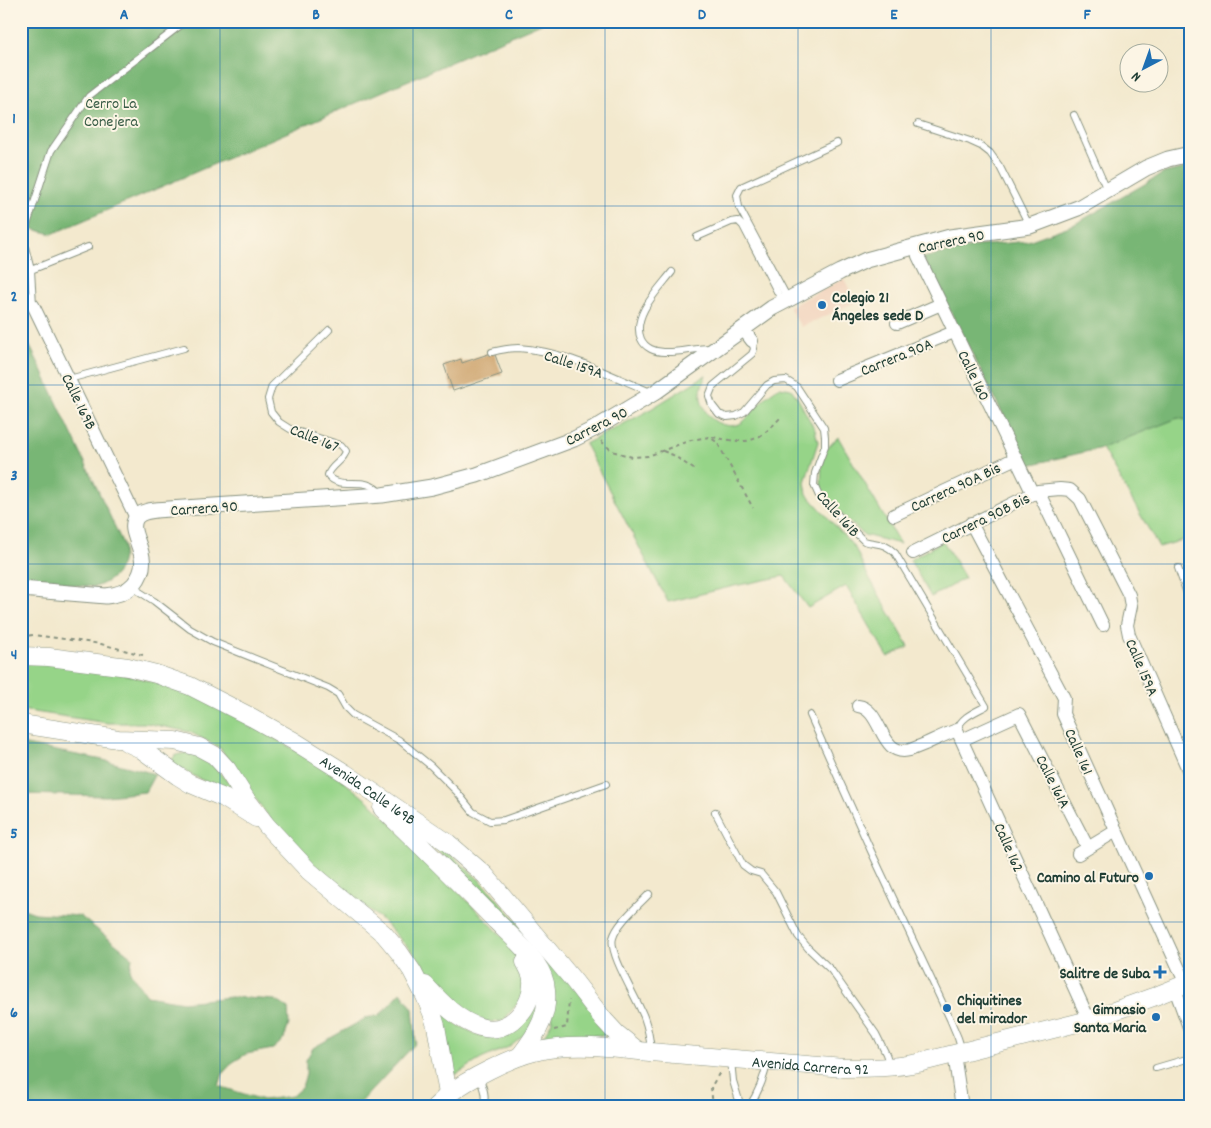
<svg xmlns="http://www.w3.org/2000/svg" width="1211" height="1128" font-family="Dekko,sans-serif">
<rect width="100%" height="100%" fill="#fcf5e5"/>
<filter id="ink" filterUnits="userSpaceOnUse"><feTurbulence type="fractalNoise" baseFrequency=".02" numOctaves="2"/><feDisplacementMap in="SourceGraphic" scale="10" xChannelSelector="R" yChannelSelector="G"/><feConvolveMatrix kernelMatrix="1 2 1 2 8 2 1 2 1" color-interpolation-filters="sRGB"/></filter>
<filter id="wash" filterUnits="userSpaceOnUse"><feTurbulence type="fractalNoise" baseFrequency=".0096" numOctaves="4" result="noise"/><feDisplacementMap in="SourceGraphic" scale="20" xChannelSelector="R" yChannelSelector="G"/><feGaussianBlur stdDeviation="1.12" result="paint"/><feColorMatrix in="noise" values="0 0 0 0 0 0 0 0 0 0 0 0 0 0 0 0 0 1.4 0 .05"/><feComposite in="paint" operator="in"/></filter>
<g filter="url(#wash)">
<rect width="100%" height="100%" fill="#f3e9ce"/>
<!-- built -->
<path fill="#f2d4be" d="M844,279L856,302L801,327L789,307Z"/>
<!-- green -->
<path fill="#96d488" stroke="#5a885e" d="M706,375C700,390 698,398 706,412C713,424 731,430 743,422C746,419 749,416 751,413C760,403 768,394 780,387L791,389L797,397L815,430L818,442L805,482L807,494L855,548L867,574L909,647L888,657L846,586L808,608L784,576L734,586L668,602L585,444L646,412Z
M1178,418L1190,421V538L1159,547L1102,448Z
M838,437L900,544L864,535L835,508L821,492L822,454Z
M943,541L965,578L931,597L910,560Z
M21,661H72L197,693L331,771L374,806L506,940L518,957L527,973L526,993L503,1021L489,1022L469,1018L440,990L420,960L382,920L324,877L277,828L247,787L220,748L190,732L146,723H108L21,710Z
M185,753L203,755L231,785V792L224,791L172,765V759L176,755Z
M409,824L450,854L484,884L616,1034L542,1039L552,1022L553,999L524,939L484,894Z
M541,987L542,1005L527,1033L511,1046L481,1059L455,1075L447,1042L436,1005L456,1024L480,1036L501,1035L526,1021L537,1005Z"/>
<!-- forest -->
<path fill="#78b674" stroke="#4c7a54" d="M21,21H546L52,234L21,226Z
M1190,167V421L1178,418L1102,448L1029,465L923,258L978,246L1028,241L1075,224L1164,173Z
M21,329L40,366L123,544C125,567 117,579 95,587L21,580Z
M21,744L103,760L155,774L145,792L106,796L21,794Z
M21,908L35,913L80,916L132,957L130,972L147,996L183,1002L231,997L275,1000L288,1008L289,1024L284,1039L273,1049L246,1054L233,1062L223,1073L219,1086L263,1100L292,1096L302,1087L306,1074V1060L313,1048L366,1018L380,1015L401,992L413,1009L416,1043L356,1107H21Z"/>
<g id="blocks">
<!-- building -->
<path fill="#d2ab78" d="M494,352L502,374L453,391L444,365L461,359L462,363Z"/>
</g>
</g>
<g filter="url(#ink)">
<use href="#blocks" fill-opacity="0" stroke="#899381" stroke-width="1"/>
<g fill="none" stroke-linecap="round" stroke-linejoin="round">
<defs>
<path id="service" d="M1074,115L1107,190
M918,124L970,141L981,146L990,153L1000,167L1029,225
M697,237L731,222L738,221L743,226L782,301
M31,270L88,247
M672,272C659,289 631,316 641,339C645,348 655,352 664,352C679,353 695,348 710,348
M21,286L33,304
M788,299L739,207L737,195L741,187L837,143
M33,305L31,270L24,243L25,231L51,151L89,96L186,21
M329,330L272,386L268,399L271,412L279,422L290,429L341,445L346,451C344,461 331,465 328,475C340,492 366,473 381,494
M752,341L754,349L752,354L713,386L709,396L712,405L719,414L727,417L736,416L744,412L767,385L774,381L786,380L797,387L824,428L825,437V446L815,473L814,485L819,496L864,541C878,545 884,542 895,553L986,706C975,712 961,717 957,730
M492,352C500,350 510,348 518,348C566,351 609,375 653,393
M69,379L184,348
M1178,568L1190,602
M132,587L154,601L190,629L213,642L328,688L338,694L346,708L353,715L399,740L431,766L457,792L473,812L490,821L504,820L606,784
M810,715L871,851L950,1019L958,1038L962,1051
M715,812L743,865L751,871L761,874L776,892L798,936L808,948L831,970L876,1034L886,1054L890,1066
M649,894C638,906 617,923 613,938C608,953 638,1000 644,1017C648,1028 650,1039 651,1051
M731,1060L733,1081L741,1107
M1156,1068L1190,1058
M479,1077C483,1087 487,1096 483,1107
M749,1107C758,1093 764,1079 767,1063"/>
<path id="minor" d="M918,256L1033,494
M33,305L136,518
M897,323L941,304
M743,329L752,341
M837,380L954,332
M1038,491L1103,625
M894,515L1016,458
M971,523L1064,698L1063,714L1186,984
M913,553L1038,491L1060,489L1070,490L1080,499L1129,595L1131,606L1127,625L1129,635L1190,774
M858,706C883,709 879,758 910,750C915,748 920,746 925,744C936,739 946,734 957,730L1089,1020
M962,740L1019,714L1088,848
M1078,854L1116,831
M1175,989L1190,1030
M954,1054L962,1107"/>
<path id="tertiary" d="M21,589L106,596C116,595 127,592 134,584C157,557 125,535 136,518C142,509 159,510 169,509L382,495L432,487L477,475L574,439L594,429L654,393L772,308L840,272L866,260L950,237L1030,226L1078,208L1146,168L1168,159L1190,154"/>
<g id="secondary">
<path id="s1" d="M21,656L49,657L128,667L156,674L190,686L253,718L294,741L345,773L448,843L485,875L574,981L604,1020L617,1034L637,1050"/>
<path d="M21,724L118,739L175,741L199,747L214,755L227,769L246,799L267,826L309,871L384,934L399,952L412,971L425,996L432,1013L436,1026L448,1094"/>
<path d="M126,742L141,749L178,776L191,784L224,798L256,818"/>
<path d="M382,808C420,845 459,882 496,921C512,937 540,960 545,983C551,1013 537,1034 520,1056"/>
<path d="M425,985C440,1001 458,1021 480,1027C508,1036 534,1007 532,980C532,974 528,968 525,962"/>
<path id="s2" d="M435,1107C440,1103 444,1098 449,1094C468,1079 510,1058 534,1052C576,1041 619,1050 662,1053C723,1058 783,1063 844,1068C868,1068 894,1068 918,1063L1089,1020L1153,997L1190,982"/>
</g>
</defs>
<!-- service casing -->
<use href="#service" stroke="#899381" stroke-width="8"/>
<!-- minor casing -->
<use href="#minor" stroke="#899381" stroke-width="14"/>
<!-- tertiary casing -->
<use href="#tertiary" stroke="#899381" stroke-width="17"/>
<!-- secondary casing -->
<use href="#secondary" stroke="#899381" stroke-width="19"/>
<!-- path -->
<path stroke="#899381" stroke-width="2" stroke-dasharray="4 4" stroke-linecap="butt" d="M712,437C749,444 755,445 782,416
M601,441L612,451L632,457L648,456L691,440L709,437L717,442L753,508
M663,451L673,455L695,470
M21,636L34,635L101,644L143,655
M554,1030L567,1027L569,1000
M713,1107L711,1087L720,1072"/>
<!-- service -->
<use href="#service" stroke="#fff" stroke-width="6"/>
<!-- minor -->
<use href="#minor" stroke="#fff" stroke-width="12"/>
<!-- tertiary -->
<use href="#tertiary" stroke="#fff" stroke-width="15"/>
<!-- secondary -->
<use href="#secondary" stroke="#fff" stroke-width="18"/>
</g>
</g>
<!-- grid -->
<path fill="none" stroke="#1f6fb2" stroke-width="1" stroke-opacity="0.55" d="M220,21V1107M413,21V1107M605,21V1107M798,21V1107M991,21V1107M21,206H1190M21,385H1190M21,564H1190M21,743H1190M21,922H1190"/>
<!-- markers -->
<g fill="#1f6fb2" stroke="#fcf5e5" stroke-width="2">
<circle cx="822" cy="305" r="5"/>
<circle cx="1149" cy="876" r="5"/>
<path d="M1157.5 964.5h5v5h5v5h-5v5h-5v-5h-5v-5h5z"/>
<circle cx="947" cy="1008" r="5"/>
<circle cx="1156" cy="1017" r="5"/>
</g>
<g text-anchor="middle" stroke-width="4" stroke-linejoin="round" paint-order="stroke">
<!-- park labels -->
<g font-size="16" fill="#375b45" stroke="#fcf5e5">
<text x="111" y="108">Cerro La<tspan x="111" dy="18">Conejera</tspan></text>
</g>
<!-- street labels -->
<g font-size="16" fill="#1f3d34" stroke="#fcf5e5">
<text transform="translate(951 240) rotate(-12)" y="6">Carrera 90</text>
<text transform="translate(896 356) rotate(-22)" y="6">Carrera 90A</text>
<text transform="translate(574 363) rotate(18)" y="6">Calle 159A</text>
<text transform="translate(975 375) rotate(64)" y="6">Calle 160</text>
<text transform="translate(80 401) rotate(64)" y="6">Calle 169B</text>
<text transform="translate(596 425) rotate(-27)" y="6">Carrera 90</text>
<text transform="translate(315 437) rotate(22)" y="6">Calle 167</text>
<text transform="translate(955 486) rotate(-25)" y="6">Carrera 90A Bis</text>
<text transform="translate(204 507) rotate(-4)" y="6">Carrera 90</text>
<text transform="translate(839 513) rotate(48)" y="6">Calle 161B</text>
<text transform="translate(985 517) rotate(-26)" y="6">Carrera 90B Bis</text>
<text transform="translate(1143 667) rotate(67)" y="6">Calle 159A</text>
<text transform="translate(1080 751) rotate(66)" y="6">Calle 161</text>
<text transform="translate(1054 781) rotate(63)" y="6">Calle 161A</text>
<text dy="6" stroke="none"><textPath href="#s1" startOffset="379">Avenida Calle 169B</textPath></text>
<text transform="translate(1010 847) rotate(66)" y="6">Calle 162</text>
<text dy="6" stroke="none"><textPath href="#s2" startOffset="392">Avenida Carrera 92</textPath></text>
</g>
<!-- poi labels -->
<g font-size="16" font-weight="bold" fill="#1f3d34" stroke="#fcf5e5" text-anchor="end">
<text x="832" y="302" text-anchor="start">Colegio 21<tspan x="832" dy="18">Ángeles sede D</tspan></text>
<text x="1139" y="882">Camino al Futuro</text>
<text x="1150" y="978">Salitre de Suba</text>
<text x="957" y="1005" text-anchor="start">Chiquitines<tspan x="957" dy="18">del mirador</tspan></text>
<text x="1146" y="1014">Gimnasio<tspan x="1146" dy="18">Santa Maria</tspan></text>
</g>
</g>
<!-- margin -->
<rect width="1211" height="1128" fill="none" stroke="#fcf5e5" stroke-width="55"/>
<!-- north arrow -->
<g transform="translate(1144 68) rotate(221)"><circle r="24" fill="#fcf5e5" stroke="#a4ab9e"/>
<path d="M0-4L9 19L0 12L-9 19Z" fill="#1f6fb2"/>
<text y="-8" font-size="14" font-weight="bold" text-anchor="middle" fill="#1f3d34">N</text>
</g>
<rect x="28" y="28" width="1156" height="1072" fill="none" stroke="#1f6fb2" stroke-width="2"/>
<g font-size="16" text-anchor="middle" font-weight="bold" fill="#1f6fb2">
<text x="124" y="19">A</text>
<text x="316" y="19">B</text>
<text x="509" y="19">C</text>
<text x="702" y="19">D</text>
<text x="894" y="19">E</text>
<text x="1087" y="19">F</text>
<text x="14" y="123">1</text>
<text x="14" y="301">2</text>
<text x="14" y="480">3</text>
<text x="14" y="659">4</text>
<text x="14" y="838">5</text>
<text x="14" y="1017">6</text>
</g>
</svg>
